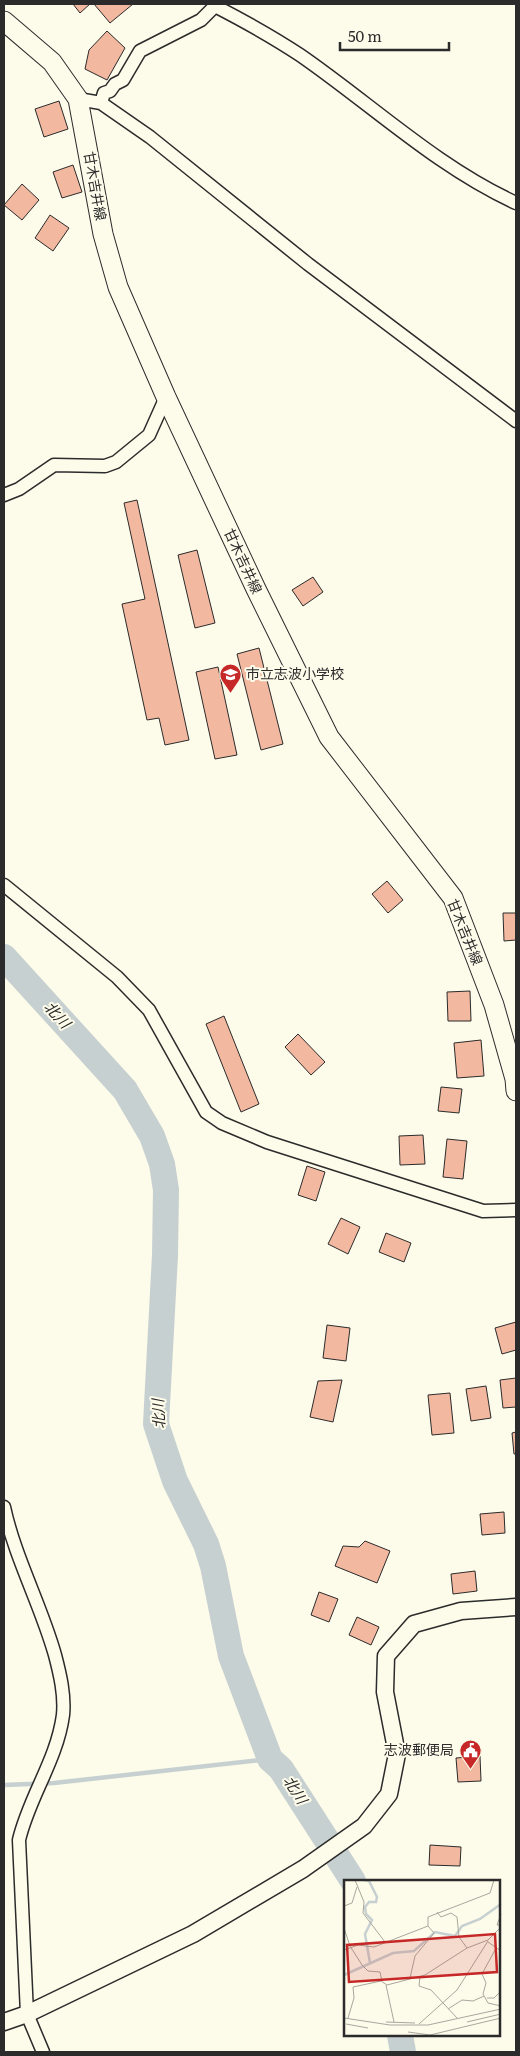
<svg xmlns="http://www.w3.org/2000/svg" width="520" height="2056" font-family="Literata,'Noto Sans JP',serif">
<rect width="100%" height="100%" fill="#fdfbea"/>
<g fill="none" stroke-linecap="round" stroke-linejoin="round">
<!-- stream -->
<path stroke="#c7d0d0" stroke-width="4.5" d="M4,1785L54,1783L270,1759"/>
<!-- river -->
<path stroke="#c7d0d0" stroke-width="26" d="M4,957L125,1090L152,1136L162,1164L166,1190L165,1255L156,1424L175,1481L206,1544L213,1566L231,1656L270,1759L281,1769L353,1881
M400,2035L403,2052"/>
</g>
<!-- building -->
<path fill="#f2b8a0" stroke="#2b2b2b" d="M73,4H90L80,13Z
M94,4H133L110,23Z
M107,31L125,48L107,80L85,69L89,50Z
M59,101L68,129L44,137L35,109Z
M73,165L82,192L62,198L53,172Z
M22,184L39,200L22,220L4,205Z
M50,215L69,228L53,251L35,238Z
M137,500L189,740L165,745L159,718L147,720L122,604L145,599L124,503Z
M197,550L215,623L195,628L178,555Z
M313,577L323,592L303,606L292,590Z
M259,648L283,744L261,750L237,654Z
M218,667L237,755L215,759L196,672Z
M387,881L403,900L388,913L372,894Z
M503,913H516V940L504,941Z
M470,991L471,1021H448L447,992Z
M224,1016L259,1104L241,1112L206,1024Z
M298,1034L325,1062L311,1075L285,1047Z
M481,1040L484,1076L457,1078L454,1043Z
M441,1087L462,1089L459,1113L438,1111Z
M423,1135L425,1164L400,1165L399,1136Z
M447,1139L467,1141L463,1179L443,1177Z
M307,1166L325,1172L316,1201L298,1195Z
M341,1218L360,1227L348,1254L328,1244Z
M386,1233L411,1243L404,1262L379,1252Z
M516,1322V1350L502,1354L495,1328Z
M327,1325L350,1328L346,1361L323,1358Z
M516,1378V1407L503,1408L500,1380Z
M342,1380L333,1422L310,1417L318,1381Z
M486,1386L491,1418L471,1421L466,1389Z
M450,1393L454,1433L432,1435L428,1395Z
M516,1432V1454H514L512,1433Z
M504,1512L505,1533L482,1535L480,1514Z
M365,1541L390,1551L377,1583L335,1566L343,1546L359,1547Z
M475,1571L477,1591L453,1594L451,1574Z
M319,1592L338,1599L329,1622L311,1615Z
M357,1617L379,1627L371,1645L349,1635Z
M480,1756L481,1781L458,1782L456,1758Z
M430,1845L461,1847L460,1866L429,1865Z"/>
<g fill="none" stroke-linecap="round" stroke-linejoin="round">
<defs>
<path id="minor" d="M215,6C244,21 273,37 300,55C371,104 437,167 516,203
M78,99L101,103L150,137L308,264L516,421
M101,103L104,93L110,91L115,84L123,80L140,51L201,20L217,4
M4,495L19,489L54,465L105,466L116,462L149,435L166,397
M4,885L117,977L149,1010L206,1112L222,1123L267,1142L483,1211L516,1210
M4,1507C15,1558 41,1605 55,1655C60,1674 65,1695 63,1715C57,1760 29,1797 19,1840L27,2014L43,2052"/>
<path id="tertiary" d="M4,2022L27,2014L193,1934L303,1869L364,1826L389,1794L397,1754L385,1692L386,1656L414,1624L461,1611L516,1607"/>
<path id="secondary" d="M4,21L52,62L78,99L103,234L118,287L166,397L256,589L329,737L453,898L494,1005L515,1079L516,1091"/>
</defs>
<!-- minor casing -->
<use href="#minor" stroke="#2b2b2b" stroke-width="15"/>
<!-- tertiary casing -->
<use href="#tertiary" stroke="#2b2b2b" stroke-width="19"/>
<!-- secondary casing -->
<use href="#secondary" stroke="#2b2b2b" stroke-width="21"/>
<!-- minor -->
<use href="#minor" stroke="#fdfbea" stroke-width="12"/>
<!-- tertiary -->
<use href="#tertiary" stroke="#fdfbea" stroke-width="16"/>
<!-- secondary -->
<use href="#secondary" stroke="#fdfbea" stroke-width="19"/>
</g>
<!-- icons -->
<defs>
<symbol id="school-pin" viewBox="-11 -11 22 30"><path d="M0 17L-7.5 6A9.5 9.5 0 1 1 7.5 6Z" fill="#c62828" stroke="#fdfbea"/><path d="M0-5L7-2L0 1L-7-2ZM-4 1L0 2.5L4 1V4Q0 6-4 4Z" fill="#fff"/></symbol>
<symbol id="civic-pin" viewBox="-11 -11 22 30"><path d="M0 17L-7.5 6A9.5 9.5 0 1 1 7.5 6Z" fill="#c62828" stroke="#fdfbea"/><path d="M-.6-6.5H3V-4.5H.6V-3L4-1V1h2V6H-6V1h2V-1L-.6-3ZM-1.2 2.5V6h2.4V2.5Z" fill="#fff"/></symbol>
</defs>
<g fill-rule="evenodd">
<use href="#school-pin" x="218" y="662" width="25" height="34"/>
<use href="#civic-pin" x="458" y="1738" width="25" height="34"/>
</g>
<g text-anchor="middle" stroke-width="4" stroke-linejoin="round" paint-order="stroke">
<!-- street labels -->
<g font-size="14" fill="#2b2b2b" stroke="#fdfbea">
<text transform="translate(95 186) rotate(80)" y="5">甘木吉井線</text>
<text transform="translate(243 561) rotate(65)" y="5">甘木吉井線</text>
<text transform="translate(465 932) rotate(68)" y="5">甘木吉井線</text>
</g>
<!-- poi labels -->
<g font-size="14" fill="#2b2b2b" stroke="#fdfbea" text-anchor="start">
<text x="246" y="679">市立志波小学校</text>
<text x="454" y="1755" text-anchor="end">志波郵便局</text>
</g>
<!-- water labels -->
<g font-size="15" font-style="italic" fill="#2b2b2b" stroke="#fdfbea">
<text transform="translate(57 1015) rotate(47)" y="5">北川</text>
<text transform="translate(159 1414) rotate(-93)" y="5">北川</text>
<text transform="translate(295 1790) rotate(57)" y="5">北川</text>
</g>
</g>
<!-- overview -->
<g transform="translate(344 1880)">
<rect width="156" height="156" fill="#fdfbea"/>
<path fill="none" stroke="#c7d0d0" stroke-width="2.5" d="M20,0L25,1L33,17L32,22H25L21,27L22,34L28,40L21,54L26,83M0,95L49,73L70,71L91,52L111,56L118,46L136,39L157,24"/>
<path fill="none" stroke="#a9a89e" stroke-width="1" d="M11,0L20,22L19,33L41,62M0,26L8,23L13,7M93,32L97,37L107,33L113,37L115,57L123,68M157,34L153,45H157M0,48L6,66L18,85L24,91L36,92L38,101M144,62L157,71M0,70L14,65L30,67L84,46M151,70L138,94L142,103L139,114L144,123L157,126M76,97L75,106L87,110L113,138M66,98L71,76L90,53L84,46V37L146,13L150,0M42,105L50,142M143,118H150L157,111M104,129L118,120L129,121L140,116M0,138L46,145H84L157,129M4,138L10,118L9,107L37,101L43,105L81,95L123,68L144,60L157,47M42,142L71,143M123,142L157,134M2,144L24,148M75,144L113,110L144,61M64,152L86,155L157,138"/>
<path fill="#c62828" fill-opacity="0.15" stroke="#c62828" stroke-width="2.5" d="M151,54L153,92L5,102L3,65Z"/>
<rect width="156" height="156" fill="none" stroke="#2b2b2b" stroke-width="2.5"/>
</g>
<!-- border -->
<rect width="520" height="2056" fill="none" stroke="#2b2b2b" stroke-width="10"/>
<!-- scale -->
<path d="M340 42v8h109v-8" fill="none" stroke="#2b2b2b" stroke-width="2.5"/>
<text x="348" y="42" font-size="15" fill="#2b2b2b" stroke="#fdfbea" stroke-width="4" paint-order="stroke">50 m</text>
</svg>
